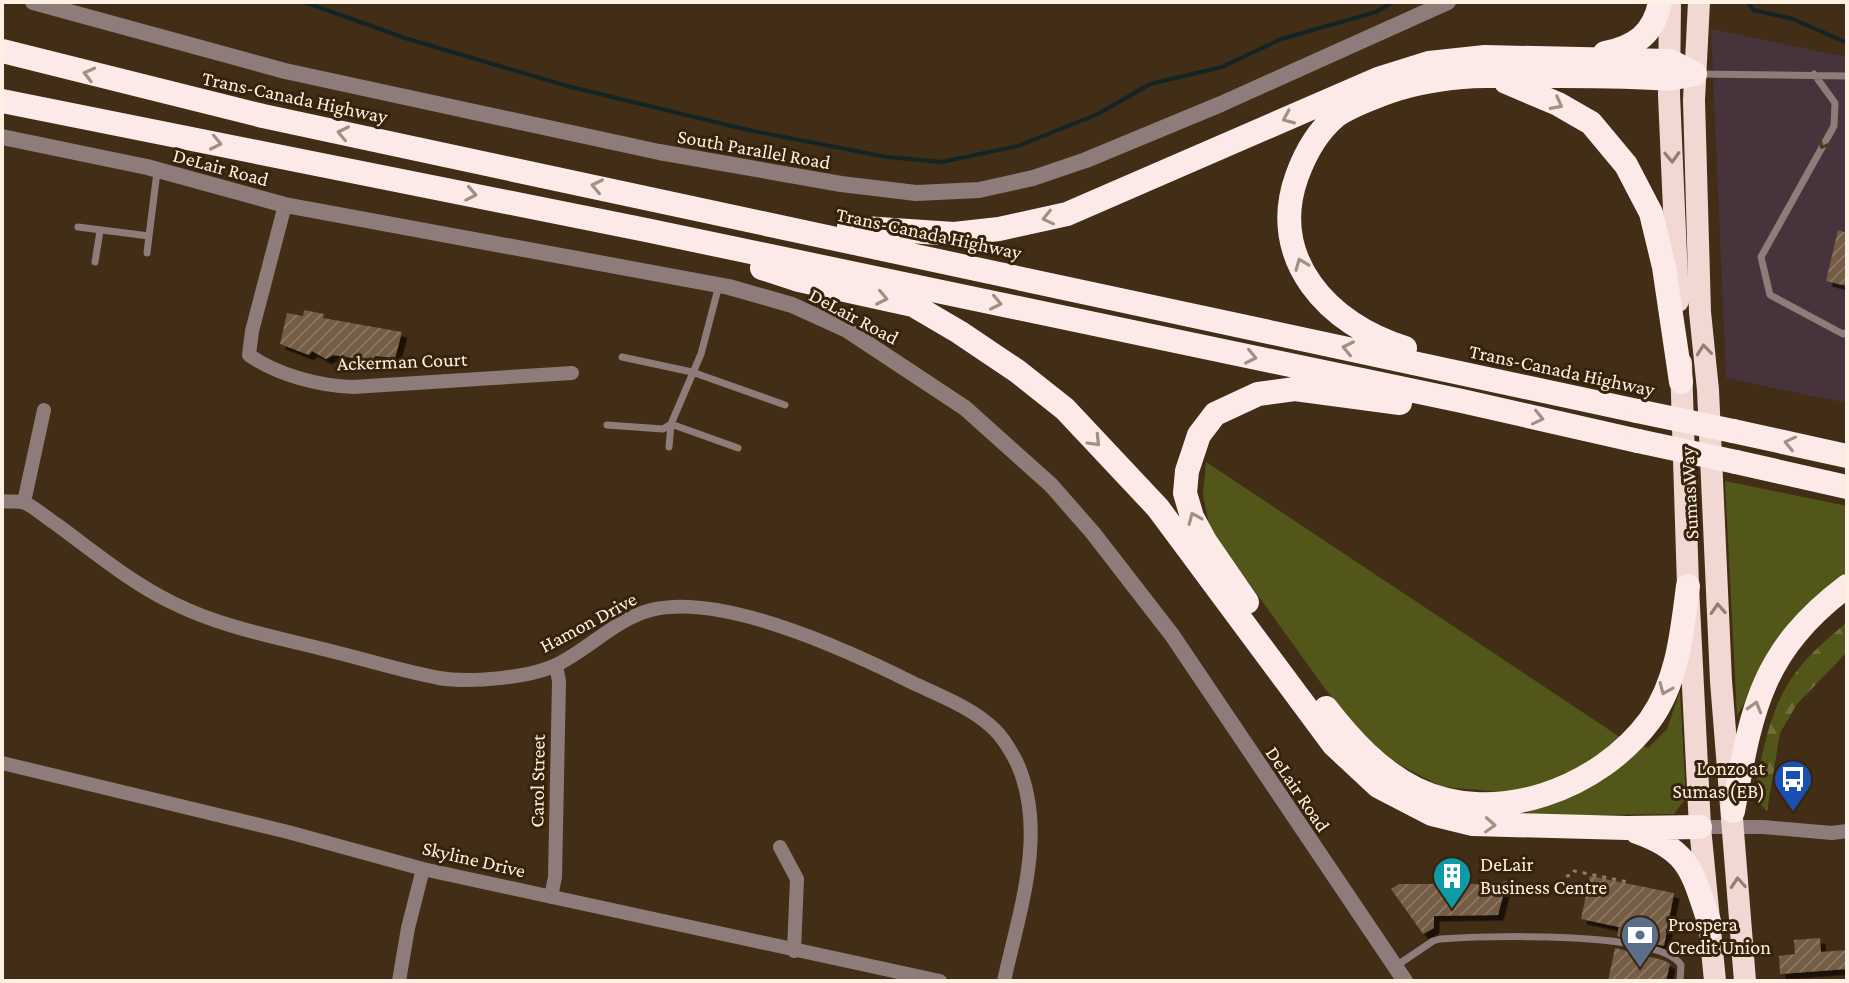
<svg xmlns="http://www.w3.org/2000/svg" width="1849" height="983" font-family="'Crimson Pro',serif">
<defs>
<pattern id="forest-firs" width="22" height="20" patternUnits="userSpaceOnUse" patternTransform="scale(2)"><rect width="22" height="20" fill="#525619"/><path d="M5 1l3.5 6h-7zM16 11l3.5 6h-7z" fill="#6c6f3a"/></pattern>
<pattern id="building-hatch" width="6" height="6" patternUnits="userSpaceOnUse" patternTransform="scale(2)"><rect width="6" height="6" fill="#745d45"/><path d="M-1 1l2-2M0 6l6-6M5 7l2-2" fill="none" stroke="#897560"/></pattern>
<filter id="shadow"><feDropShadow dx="5.5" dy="5.5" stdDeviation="0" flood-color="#0009"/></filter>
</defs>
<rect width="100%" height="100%" fill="#422d16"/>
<!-- industrial -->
<path fill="#46333b" d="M1711,29L1847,57V403L1726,378Z"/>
<!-- green -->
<path fill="#525619" d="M1206,462L1623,739L1648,748L1667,729L1680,691L1686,798L1674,814L1533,816L1492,791L1442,787L1381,755L1326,690L1210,529L1203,495Z
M1725,481L1847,506V571L1790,622L1737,716Z"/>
<!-- forest -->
<path fill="url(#forest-firs)" d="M1847,622V652L1797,704L1780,733L1767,811L1753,796C1763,753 1769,706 1797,671C1810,653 1830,637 1847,622Z"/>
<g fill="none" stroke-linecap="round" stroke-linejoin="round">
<!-- stream -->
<path stroke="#122426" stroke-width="4" d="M304,2L405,38L567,86L748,130L887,157L942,162L1018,146L1098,114L1150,84L1222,67L1281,39L1376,12L1393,2
M1748,2L1753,10L1793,19L1847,43"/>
</g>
<!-- building -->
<path fill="url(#building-hatch)" filter="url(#shadow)" d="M1838,230L1847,233V286L1826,281Z
M304,310L324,314L323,318L402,332L395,358L375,356L372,361L333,355L326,359L312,351L309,355L280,344L287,313L303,316Z
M1590,876L1674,893L1664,946L1617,936L1619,927L1581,919Z
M1507,881L1498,915L1434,916V928L1423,934L1391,889L1399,884H1494Z
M1820,938L1821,952L1847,950V969L1780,974L1779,956L1795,954L1794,940Z
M1615,948L1663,960L1670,964L1666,981H1608Z"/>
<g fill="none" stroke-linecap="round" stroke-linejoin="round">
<!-- path -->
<path stroke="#8e7d69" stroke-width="3" stroke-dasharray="4 6" stroke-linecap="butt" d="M1566,876L1573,875L1574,871L1628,882"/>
<!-- service -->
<path stroke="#8d7c79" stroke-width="7" d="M1697,74L1847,76
M1814,74L1835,103L1834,126L1761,257L1770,295L1843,334L1847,332
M78,227L149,236L157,172
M147,253L149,236
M95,262L100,231
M622,357L692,372L785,405
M607,425L663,429L671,424L738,448
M669,447L671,424L701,354L719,285
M1396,966L1433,941L1440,939C1481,936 1660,930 1681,965L1680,981"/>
<!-- minor -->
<path stroke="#8d7c79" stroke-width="14" d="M285,205L252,331L249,355C277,375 320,386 353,387L572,373
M2,501C8,502 16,501 22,502C33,505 46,518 56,524C93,551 131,583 173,603C221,627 275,637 327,650C364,659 401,671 439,678C469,683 531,678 558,664C589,649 616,619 651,610C723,592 849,651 913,683C941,696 973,708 995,730C1003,738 1012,753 1017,763C1048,832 1019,912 1004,981
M24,502L44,410
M2,763L288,832L423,869L940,981
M1700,827H1763L1832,833L1847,831
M780,847L797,879L794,951
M551,897L555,877L559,681L556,666
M399,981L408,928L423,869"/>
<!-- tertiary -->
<path stroke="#8d7c79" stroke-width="16" d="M33,2L285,71L659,152L841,184L916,193L979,190L1033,178L1086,160L1221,104L1448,2
M2,137L147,167L285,205L729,287L792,305L847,330L965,408L1051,485L1093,533L1172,635L1405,981"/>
<!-- trunk -->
<path stroke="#f2d8d3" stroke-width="22" d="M1670,2L1669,95L1678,301
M1699,2L1694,100L1700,312L1708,390L1721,681L1745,981
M1681,363L1688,586L1700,827L1715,981"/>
<!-- motorway -->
<path stroke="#fbeae7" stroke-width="24" d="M2,51L263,116L1637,411
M1605,53C1635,47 1654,34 1660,2
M1506,82L1558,104L1591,123L1626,165L1651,213L1664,267L1681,382
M2,101L646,230L1462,401L1638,441
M849,227L954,234L999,229L1067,214L1378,79L1429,63L1485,57L1670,61L1695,74
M762,268L799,280L913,305L959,332L1017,371L1065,409L1158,508L1334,745L1378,786L1432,814L1473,824L1627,828L1700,827
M1405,348C1329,325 1267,259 1297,176C1305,154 1318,131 1336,116C1348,107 1367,100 1380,95C1438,72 1500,75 1560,76C1596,76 1633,76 1669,79L1695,74
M1733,431L1847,456
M1736,462L1847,487
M1247,602L1205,541L1192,517L1185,493L1187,471L1199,435L1215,414L1258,394L1295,389L1400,403
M1326,708C1351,740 1379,771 1416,789C1496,828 1600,788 1650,720C1678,681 1682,632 1688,586
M1733,811C1752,709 1760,652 1847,586
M1637,832C1693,852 1692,874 1711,927"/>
<!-- motorway-bridge -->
<path stroke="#fbeae7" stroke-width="24" d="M1637,411L1733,431
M1638,441L1736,462"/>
</g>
<!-- one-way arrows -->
<defs><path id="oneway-chevron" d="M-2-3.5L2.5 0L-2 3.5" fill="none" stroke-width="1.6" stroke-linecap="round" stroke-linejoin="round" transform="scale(2)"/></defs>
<g stroke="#a39084">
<use href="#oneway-chevron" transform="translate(89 74) rotate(-166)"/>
<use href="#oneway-chevron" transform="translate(1557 104) rotate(28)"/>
<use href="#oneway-chevron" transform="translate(1288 118) rotate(157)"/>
<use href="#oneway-chevron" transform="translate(343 133) rotate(-168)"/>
<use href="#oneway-chevron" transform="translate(216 143) rotate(12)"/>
<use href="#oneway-chevron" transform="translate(597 186) rotate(-168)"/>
<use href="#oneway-chevron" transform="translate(471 194) rotate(11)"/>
<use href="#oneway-chevron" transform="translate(1048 218) rotate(167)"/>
<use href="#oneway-chevron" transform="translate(1301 264) rotate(-112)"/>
<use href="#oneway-chevron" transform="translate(882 298) rotate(12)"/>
<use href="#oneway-chevron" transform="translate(996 303) rotate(12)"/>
<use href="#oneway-chevron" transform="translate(1348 348) rotate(-168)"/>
<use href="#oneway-chevron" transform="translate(1251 357) rotate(12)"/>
<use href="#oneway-chevron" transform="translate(1538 418) rotate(13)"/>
<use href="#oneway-chevron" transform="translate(1095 441) rotate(46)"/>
<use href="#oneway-chevron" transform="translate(1790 443) rotate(-167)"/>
<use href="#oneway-chevron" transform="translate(1194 518) rotate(-113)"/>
<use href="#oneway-chevron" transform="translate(1665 689) rotate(113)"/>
<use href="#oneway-chevron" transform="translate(1755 707) rotate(-74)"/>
<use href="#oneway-chevron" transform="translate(1490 825) rotate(3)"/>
</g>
<use stroke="#4c3927" href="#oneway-chevron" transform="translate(1824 143) rotate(119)"/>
<g stroke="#947e70">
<use href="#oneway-chevron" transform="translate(1672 157) rotate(88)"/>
<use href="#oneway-chevron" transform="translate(1704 350) rotate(-96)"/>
<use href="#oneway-chevron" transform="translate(1718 609) rotate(-93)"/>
<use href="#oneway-chevron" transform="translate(1738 883) rotate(-94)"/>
</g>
<!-- icons -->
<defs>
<symbol id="bus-pin" viewBox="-11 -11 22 30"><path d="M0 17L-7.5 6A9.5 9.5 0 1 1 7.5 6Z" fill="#1a4fb4" stroke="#37230c"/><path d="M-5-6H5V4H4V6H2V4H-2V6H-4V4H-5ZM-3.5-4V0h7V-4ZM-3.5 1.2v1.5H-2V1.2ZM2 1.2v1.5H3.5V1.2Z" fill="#fff"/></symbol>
<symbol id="building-pin" viewBox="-11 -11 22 30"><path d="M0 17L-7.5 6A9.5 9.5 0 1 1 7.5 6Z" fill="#0f9aa8" stroke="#37230c"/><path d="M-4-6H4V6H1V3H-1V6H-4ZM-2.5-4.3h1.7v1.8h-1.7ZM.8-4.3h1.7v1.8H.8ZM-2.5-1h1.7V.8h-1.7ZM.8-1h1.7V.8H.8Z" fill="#fff"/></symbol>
<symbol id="bank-pin" viewBox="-11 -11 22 30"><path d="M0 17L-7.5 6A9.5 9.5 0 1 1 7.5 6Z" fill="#5c6f8a" stroke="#37230c"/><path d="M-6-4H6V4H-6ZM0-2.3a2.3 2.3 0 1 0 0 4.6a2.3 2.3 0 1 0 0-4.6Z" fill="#fff"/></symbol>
</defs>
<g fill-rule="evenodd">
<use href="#bus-pin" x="1771" y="757" width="44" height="60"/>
<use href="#building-pin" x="1430" y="854" width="44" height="60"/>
<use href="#bank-pin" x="1618" y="913" width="44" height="60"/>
</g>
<g text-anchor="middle" stroke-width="6" stroke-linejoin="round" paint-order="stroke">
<!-- street labels -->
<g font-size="20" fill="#fef1e3" stroke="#37230c">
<text transform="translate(295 97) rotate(12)" y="7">Trans-Canada Highway</text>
<text transform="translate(754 149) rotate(10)" y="7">South Parallel Road</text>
<text transform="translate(221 167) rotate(15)" y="7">DeLair Road</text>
<text transform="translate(929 233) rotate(12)" y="7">Trans-Canada Highway</text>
<text transform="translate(854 316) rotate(28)" y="7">DeLair Road</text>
<text transform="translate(402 361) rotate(-2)" y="7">Ackerman Court</text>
<text transform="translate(1562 370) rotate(12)" y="7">Trans-Canada Highway</text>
<text transform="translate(1689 493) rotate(-93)" y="7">Sumas Way</text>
<text transform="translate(588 622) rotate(-28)" y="7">Hamon Drive</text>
<text transform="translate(537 781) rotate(-89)" y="7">Carol Street</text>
<text transform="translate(1298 789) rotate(56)" y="7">DeLair Road</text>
<text transform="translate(474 859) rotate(13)" y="7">Skyline Drive</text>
</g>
<!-- poi labels -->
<g font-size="20" fill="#fef1e3" stroke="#37230c" text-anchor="start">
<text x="1765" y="775" text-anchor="end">Lonzo at<tspan x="1765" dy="23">Sumas (EB)</tspan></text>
<text x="1480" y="871">DeLair<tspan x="1480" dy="23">Business Centre</tspan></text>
<text x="1668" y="931">Prospera<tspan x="1668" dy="23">Credit Union</tspan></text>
</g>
</g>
<!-- border -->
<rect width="1849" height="983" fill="none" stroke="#fef1e3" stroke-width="8"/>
</svg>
